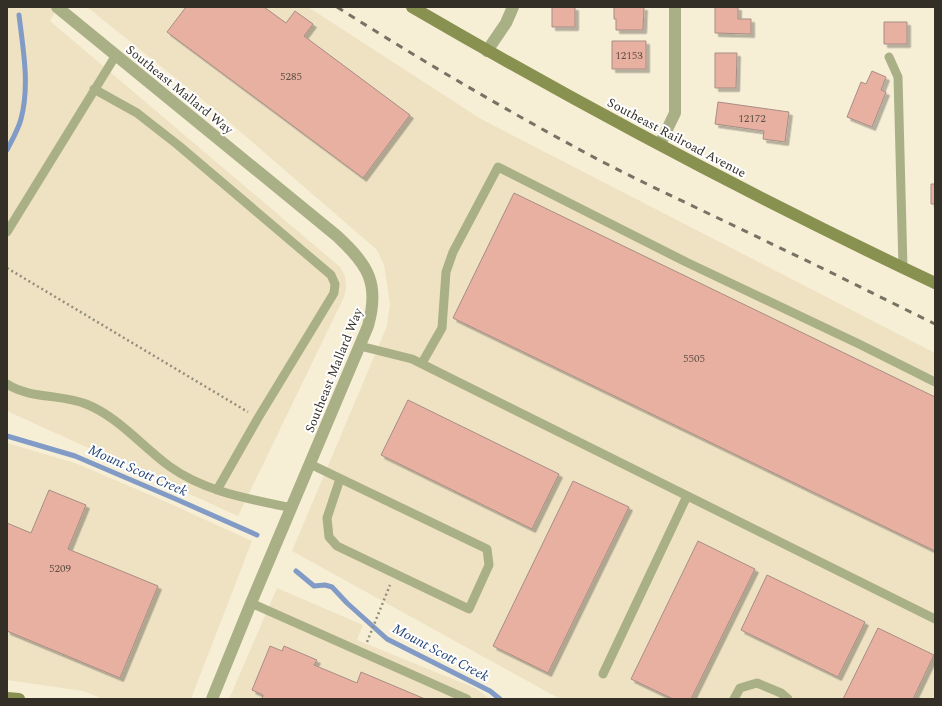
<svg xmlns="http://www.w3.org/2000/svg" width="942" height="706" font-family="Spectral,serif">
<defs>
<filter id="shadow"><feDropShadow dx="3.5" dy="3.5" stdDeviation="0" flood-color="#0004"/></filter>
</defs>
<rect width="100%" height="100%" fill="#f7eed6"/>
<!-- built -->
<path fill="#eee2c3" d="M7,7H58L50,21L340,267L345,276L346,288L344,297L238,516L7,411Z
M87,7H308L481,119L935,353V699H560L292,551L387,326L390,304L384,265L377,250L214,109Z
M7,443L75,463L162,500L252,541L191,699H103L83,691L7,680Z
M277,588L363,625L357,640L475,688L490,699H229Z"/>
<g fill="none" stroke-linecap="round" stroke-linejoin="round">
<!-- stream -->
<path stroke="#819bc6" stroke-width="5" d="M7,150C12,140 18,130 21,119C30,85 23,49 19,15
M7,436L75,456L178,500L257,535
M296,571L314,586L325,585L332,587L347,603L387,639L490,691L500,699"/>
</g>
<!-- building -->
<path fill="#e8b0a1" stroke="#a78d86" filter="url(#shadow)" d="M186,7H264L286,23L295,11L313,24L304,36L410,115L363,178L167,32Z
M552,7H575V27H552Z
M614,7H644L643,30H616V19H614Z
M715,7H738V19H751V34L715,33Z
M884,22H907V44H884Z
M612,41H646V69H612Z
M715,53H737L736,88H715Z
M872,71L886,77L881,90L886,92L872,127L847,117L861,82L866,84Z
M718,102L789,112L785,142L763,139L764,131L715,124Z
M931,184H935V204H931Z
M514,193L935,397V551L453,318Z
M408,400L559,474L532,529L381,455Z
M573,481L629,507L548,673L493,646Z
M49,490L86,505L68,549L158,586L120,678L7,631V523L31,533Z
M698,541L755,569L691,699H673L631,679Z
M767,575L865,622L838,677L741,630Z
M878,628L934,655L913,699H843Z
M270,646L282,651L284,646L317,660L314,665L357,683L361,672L425,699H262L263,695L252,690Z"/>
<g fill="none" stroke-linecap="round" stroke-linejoin="round">
<!-- path -->
<path stroke="#938d7c" stroke-width="2.5" stroke-dasharray="2 3" stroke-linecap="butt" d="M7,268L248,412
M367,642L390,585"/>
<!-- lane -->
<path stroke="#aab086" stroke-width="9" d="M889,57L898,77L903,268
M94,89L137,113L178,145L331,275L335,284L334,293L258,418L217,490
M7,232L116,55
M360,346L412,359L935,619
M422,363L442,328L446,272L453,252L498,167L686,262L859,344L935,382
M7,384C30,399 61,394 86,404C117,416 142,446 169,466C205,492 249,499 292,508
M310,464L487,549L489,565L469,609L337,546L329,537L327,518L340,479
M251,603L467,699
M603,674L687,496
M734,699L740,688L757,683L781,693L788,699"/>
<!-- street -->
<path stroke="#aab086" stroke-width="12" d="M57,7L337,236C368,265 380,283 368,326L251,603L212,699
M487,51L506,23L513,7
M660,144L675,113V7"/>
<!-- secondary -->
<path stroke="#899150" stroke-width="12" d="M412,7C582,106 757,199 935,283
M7,698L19,699"/>
<!-- rail -->
<path stroke="#787264" stroke-width="3" stroke-dasharray="7 7" stroke-linecap="butt" d="M337,7C422,61 509,112 599,160C657,190 717,217 776,246C829,271 882,298 935,324"/>
</g>
<g text-anchor="middle" stroke-width="4" stroke-linejoin="round" paint-order="stroke">
<!-- number labels -->
<g font-size="11" fill="#604f45">
<text x="629" y="59">12153</text>
<text x="291" y="80">5285</text>
<text x="752" y="122">12172</text>
<text x="694" y="362">5505</text>
<text x="60" y="572">5209</text>
</g>
<!-- street labels -->
<g font-size="13" fill="#332f26" stroke="#fff">
<text transform="translate(180 89) rotate(39)" y="5">Southeast Mallard Way</text>
<text transform="translate(677 137) rotate(28)" y="5">Southeast Railroad Avenue</text>
<text transform="translate(333 370) rotate(-68)" y="5">Southeast Mallard Way</text>
</g>
<!-- water labels -->
<g font-size="14" font-style="italic" fill="#24457b" stroke="#fff">
<text transform="translate(138 470) rotate(24)" y="5">Mount Scott Creek</text>
<text transform="translate(441 652) rotate(28)" y="5">Mount Scott Creek</text>
</g>
</g>
<!-- border -->
<rect width="942" height="706" fill="none" stroke="#332f26" stroke-width="16"/>
</svg>
